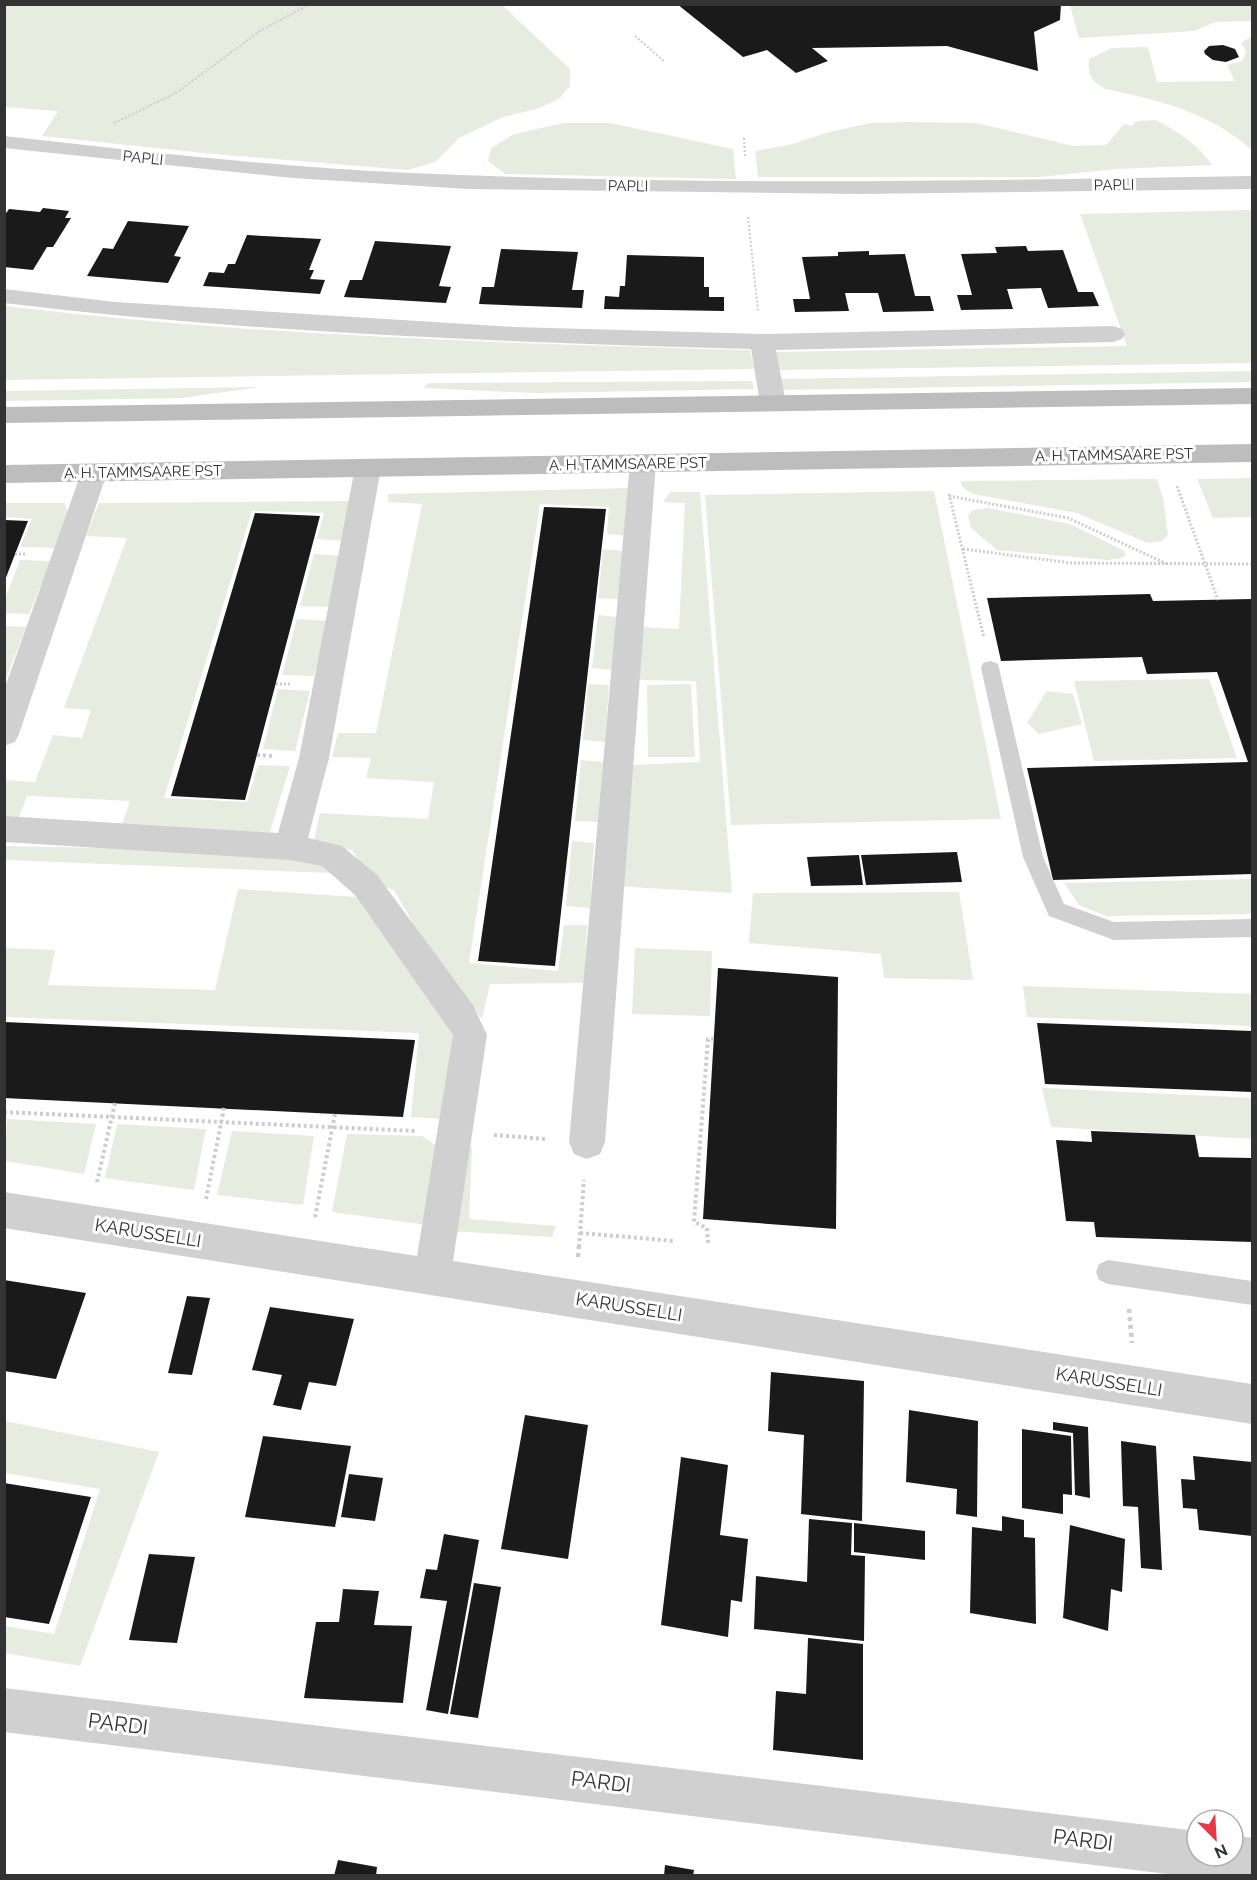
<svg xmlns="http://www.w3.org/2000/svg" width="1257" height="1880" font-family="Raleway,sans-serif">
<rect width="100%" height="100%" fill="#fff"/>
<!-- green -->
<path fill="#e6ecdf" d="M4,5H502L570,69V86L559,99L536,109L503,117L459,138L435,162L408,170L214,154L42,136L58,111L5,107Z
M1070,5H1252V21L1215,22L1194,31L1079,38Z
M1252,36V150C1209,112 1161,101 1106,89C1091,81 1088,76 1089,59L1112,48L1148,47L1157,82L1235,81L1227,65L1242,61L1246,51L1241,43Z
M1156,120C1179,132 1197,144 1212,165L1116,169L1039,177H758L755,151L789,145L829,132L871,123L907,122L976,123L1074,146L1106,145L1124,124L1132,126L1136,121Z
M563,123H610L733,149L736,179L505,174L488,161L491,148L514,134Z
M1252,210V363L779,370L775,352L1127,346L1080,214Z
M5,306C252,336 501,343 750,350L754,369L5,380Z
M1252,371V382L781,390L778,379Z
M752,381L754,389L535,393L423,388L429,383Z
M259,387L182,398L5,401V391Z
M1252,478V517L1213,518L1197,479Z
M1157,479L1163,498L1168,535L1162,541L1148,543L1077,513L973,494L962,487L961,481Z
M629,488L627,536L607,534L609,507L540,504L469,963L558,971L564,925H587L584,983L490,984L482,1019L424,942L394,890L373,883L352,850L313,844L320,813L428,819L434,782L366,778L371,758L332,757L338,733H376L422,504L388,502V494Z
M934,491L1001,819L731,825L705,495Z
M670,492H700L732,893L614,886L631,765L700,762L696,681L638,680L643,627L679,629L685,503L663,502Z
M352,501L346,541L317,539L324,513L252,511L164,798L247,802L258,765L290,766L270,832L120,830L130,801L32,796H27L16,825H5L4,780L35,782L53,735L82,738L91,710L64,708L127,538L86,536L99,503Z
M5,503H65L69,517L59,548L20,547L32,519L5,517Z
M988,508L1070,524L1123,550L1126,555L1122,558L1107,560L997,550L971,528L968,515L973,510Z
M603,549L623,551L619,599L598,598Z
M314,554L344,556L331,607L300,606Z
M20,560L51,561L29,614L5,613V599Z
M598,615L618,617L614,670L592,668Z
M297,619L328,621L314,676L282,675Z
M5,626L26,627L5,681L4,626Z
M1209,679L1237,758L1094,761L1074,681Z
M588,684L609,685L605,742L583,740Z
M691,684L695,757H648L647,685Z
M278,689L310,691L295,751L263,749Z
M1047,691L1073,694L1082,724L1039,734L1027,723Z
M581,760L603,762L598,822L575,821Z
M572,841L594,843L590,908L566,906Z
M5,846L259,851L317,862L331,873L5,860Z
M1252,879V912L1249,914L1106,916L1079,905L1064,883Z
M238,889L356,897L457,1037L442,1119L411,1117L419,1033L5,1017V948L55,950L48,985L215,990Z
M959,892L973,980L884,978L881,954L749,943L753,893Z
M635,948L712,951L710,1016L632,1014Z
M1023,986L1252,994V1026L1027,1017Z
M1042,1088L1252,1098V1139L1051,1127Z
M7,1119L96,1124L84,1174L5,1161Z
M117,1124L206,1129L194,1190L105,1178Z
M232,1131L314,1136L303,1205L217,1195Z
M347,1134L422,1136L441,1149L427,1225L332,1212Z
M462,1146L472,1147L469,1219L556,1226L552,1237L450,1231Z
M5,1421L159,1452L80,1666L5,1653V1626L54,1634L100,1489L5,1473Z"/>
<!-- building -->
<path fill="#1a1a1a" d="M677,4H1061L1060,20L1034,32L1038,71L947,46L812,48L828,61L796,73L767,50L743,57Z
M1223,45L1235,49L1239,57L1226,62L1213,60L1205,54L1204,51L1209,46Z
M43,208L69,211L65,218H71L53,247H47L33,270L4,267V216L9,209L40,212Z
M128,221L189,226L174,256L181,257L168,283L87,276L103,248L113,249Z
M247,235L321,239L309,270H314L310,279L325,280L320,294L203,286L209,272L224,273L228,264H235Z
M375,241L451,246L439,286L451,287L446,303L344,297L350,280H362Z
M1026,246L1028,251L1063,250L1078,292H1093L1099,306L1048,308L1041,288L1007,289L1013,309L961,310L957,295H972L961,254L997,253L995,247Z
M501,249L578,252L572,290H584L582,308L479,304L482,287H494Z
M869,251V255L905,254L915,296H930L934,311L883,312L878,293H845L849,311L795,312L793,299H810L802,257L838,256V252Z
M627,255L704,257V287H709V297H724V311L604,309L605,296L619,297L620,286H625Z
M544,507L606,509L555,966L478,961Z
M255,513L320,516L245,800L171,796Z
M4,520L28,521L5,580H4Z
M1150,594L1153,601L1252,599V874L1053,880L1027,768L1248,762L1217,672L1147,674L1142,657L1001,661L987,598Z
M957,852L962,882L866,885L861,855Z
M859,855L863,885L811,886L807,857Z
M718,968L838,977L836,1229L703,1219Z
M4,1022L415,1040L403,1117L335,1114L4,1098Z
M1037,1023L1252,1031V1092L1045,1084Z
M1091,1131L1195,1135L1199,1157L1252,1158V1242L1096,1237L1094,1222L1066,1221L1056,1140L1092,1142Z
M4,1280L86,1293L56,1379L4,1371Z
M187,1296L210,1298L192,1375L168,1373Z
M270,1307L354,1319L336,1386L309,1382L301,1410L273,1405L282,1375L252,1370Z
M771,1372L864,1381L862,1521L801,1514L804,1435L768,1431Z
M909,1410L978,1421L977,1517L956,1514L957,1489L906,1482Z
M525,1415L588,1425L568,1559L501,1549Z
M1053,1422L1088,1427L1090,1498L1075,1495L1073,1433L1053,1430Z
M1022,1429L1071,1436L1072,1495L1063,1494V1514L1022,1508Z
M263,1436L351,1446L335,1527L245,1517Z
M1121,1441L1156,1446L1162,1570L1141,1568L1138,1507L1123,1506Z
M1193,1456L1252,1462V1536L1199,1530L1197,1509L1183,1508L1181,1479L1195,1480Z
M681,1457L728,1465L720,1535L748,1539L742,1602L731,1600L728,1637L661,1625Z
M349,1474L383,1478L375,1521L341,1517Z
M4,1483L91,1497L49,1624L4,1617Z
M1002,1516L1024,1520V1537L1035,1538L1036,1624L970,1613L972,1527L1002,1531Z
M809,1519L852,1523L851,1555L865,1556L864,1641L754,1629L756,1576L807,1582Z
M854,1523L925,1531V1560L854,1552Z
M1070,1525L1125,1539L1122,1592L1111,1589L1108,1631L1063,1618Z
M444,1534L479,1540L448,1714L426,1710L447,1601L420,1598L426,1569L437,1570Z
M149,1554L195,1557L177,1643L129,1640Z
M474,1583L501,1587L478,1718L450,1714Z
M343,1589L379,1591L374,1625L412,1626L403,1703L304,1698L316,1622H339Z
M808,1638L863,1644V1760L773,1750L776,1691L806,1694Z
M338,1860L377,1867L376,1876H334Z
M665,1865L694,1870L693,1876H664Z"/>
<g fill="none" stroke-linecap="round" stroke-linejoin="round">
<!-- path-far3 -->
<path stroke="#cdcdcd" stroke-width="2" stroke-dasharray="2 2" stroke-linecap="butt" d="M635,36L665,62
M114,123L176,93L260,31L310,4
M744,138L745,158
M748,217L758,311"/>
<!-- path-far2 -->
<path stroke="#cdcdcd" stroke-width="3" stroke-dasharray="2 2" stroke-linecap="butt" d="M1177,486L1218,600
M949,494L984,638
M949,496L1068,518L1167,564
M963,549L1071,563L1252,564
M15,554H26
M276,684H290"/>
<!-- path-far1 -->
<path stroke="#cdcdcd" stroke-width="4" stroke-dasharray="3 3" stroke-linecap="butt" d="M257,755L274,756
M4,1112L415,1131
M494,1135L546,1139
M97,1182L115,1103
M206,1199L224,1108
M315,1217L335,1114
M580,1233L674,1241
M708,1243L707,1228L694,1222L708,1039H714
M579,1247L584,1180"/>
<!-- path -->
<path stroke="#cdcdcd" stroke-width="4.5" stroke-dasharray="4 4" stroke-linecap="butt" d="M578,1257L579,1246
M1129,1309L1132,1343"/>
<!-- lane -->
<path fill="#d0d0d0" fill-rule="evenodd" d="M990,661L997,663L999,668L1043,857L1064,904L1114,922L1252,919V937L1114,940L1049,916L1023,857L981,668L983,663Z
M1108,1260L1252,1281V1305L1108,1284L1099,1280L1096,1272L1099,1264Z"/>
<!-- street -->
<path fill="#d0d0d0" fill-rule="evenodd" d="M4,136C140,151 275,167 411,173C691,186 972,181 1252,176V189L860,194L467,189L293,178L4,148Z
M4,289L115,302L514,327L768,334L1113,326L1122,329L1125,334L1122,339L1113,342L776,350L786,403L782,409L773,411L764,409L760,403L751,349C502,342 252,333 4,303Z
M643,454L652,457L656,463L605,1142L600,1154L587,1159L574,1154L569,1142L630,463L634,457Z
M368,459L377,462L381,468L329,758L308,838L342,846L377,875L473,1005L487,1035L453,1261L1252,1384V1424L4,1228V1192L417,1256L453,1035L355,895L322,866L290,860L4,842V816L278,833L299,758L355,468L359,462Z
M94,464L103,467L107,473L19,734L15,742L4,746V690L81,473L85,467Z
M4,1688L1197,1831V1856H1233V1835L1252,1838V1876H1184L4,1732Z"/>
<!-- secondary -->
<path fill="#bdbdbd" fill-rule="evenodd" d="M1252,388V404L4,423V407Z
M1252,444V462L4,483V465Z"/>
</g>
<g text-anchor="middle" stroke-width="6" stroke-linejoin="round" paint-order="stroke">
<!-- far-street labels -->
<g font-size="15" fill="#333" stroke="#fff">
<text transform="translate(143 158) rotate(6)" y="5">PAPLI</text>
<text transform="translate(1114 185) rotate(-1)" y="5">PAPLI</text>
<text transform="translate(628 186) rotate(1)" y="5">PAPLI</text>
<text transform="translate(1114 455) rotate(-1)" y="5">A. H. TAMMSAARE PST</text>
<text transform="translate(628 464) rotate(-1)" y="5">A. H. TAMMSAARE PST</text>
<text transform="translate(143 472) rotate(-1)" y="5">A. H. TAMMSAARE PST</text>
</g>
<!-- street labels -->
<g font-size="18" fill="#333" stroke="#fff">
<text transform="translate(148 1233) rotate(9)" y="6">KARUSSELLI</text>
<text transform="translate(629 1307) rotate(9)" y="6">KARUSSELLI</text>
<text transform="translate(1109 1382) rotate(9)" y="6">KARUSSELLI</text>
</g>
<!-- near-street labels -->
<g font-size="21" fill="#333" stroke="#fff">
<text transform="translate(118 1724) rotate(7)" y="7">PARDI</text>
<text transform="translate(601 1782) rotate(7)" y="7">PARDI</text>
<text transform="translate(1083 1840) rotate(7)" y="7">PARDI</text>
</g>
</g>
<!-- border -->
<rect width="1257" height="1880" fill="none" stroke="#333333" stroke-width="12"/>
<!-- north arrow -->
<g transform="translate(1215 1838) rotate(156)"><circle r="28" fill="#ffffff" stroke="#adadad" stroke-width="1.5"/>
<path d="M0-4.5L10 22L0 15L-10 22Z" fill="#e63946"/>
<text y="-9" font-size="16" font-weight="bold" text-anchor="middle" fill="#333333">N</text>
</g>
</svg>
